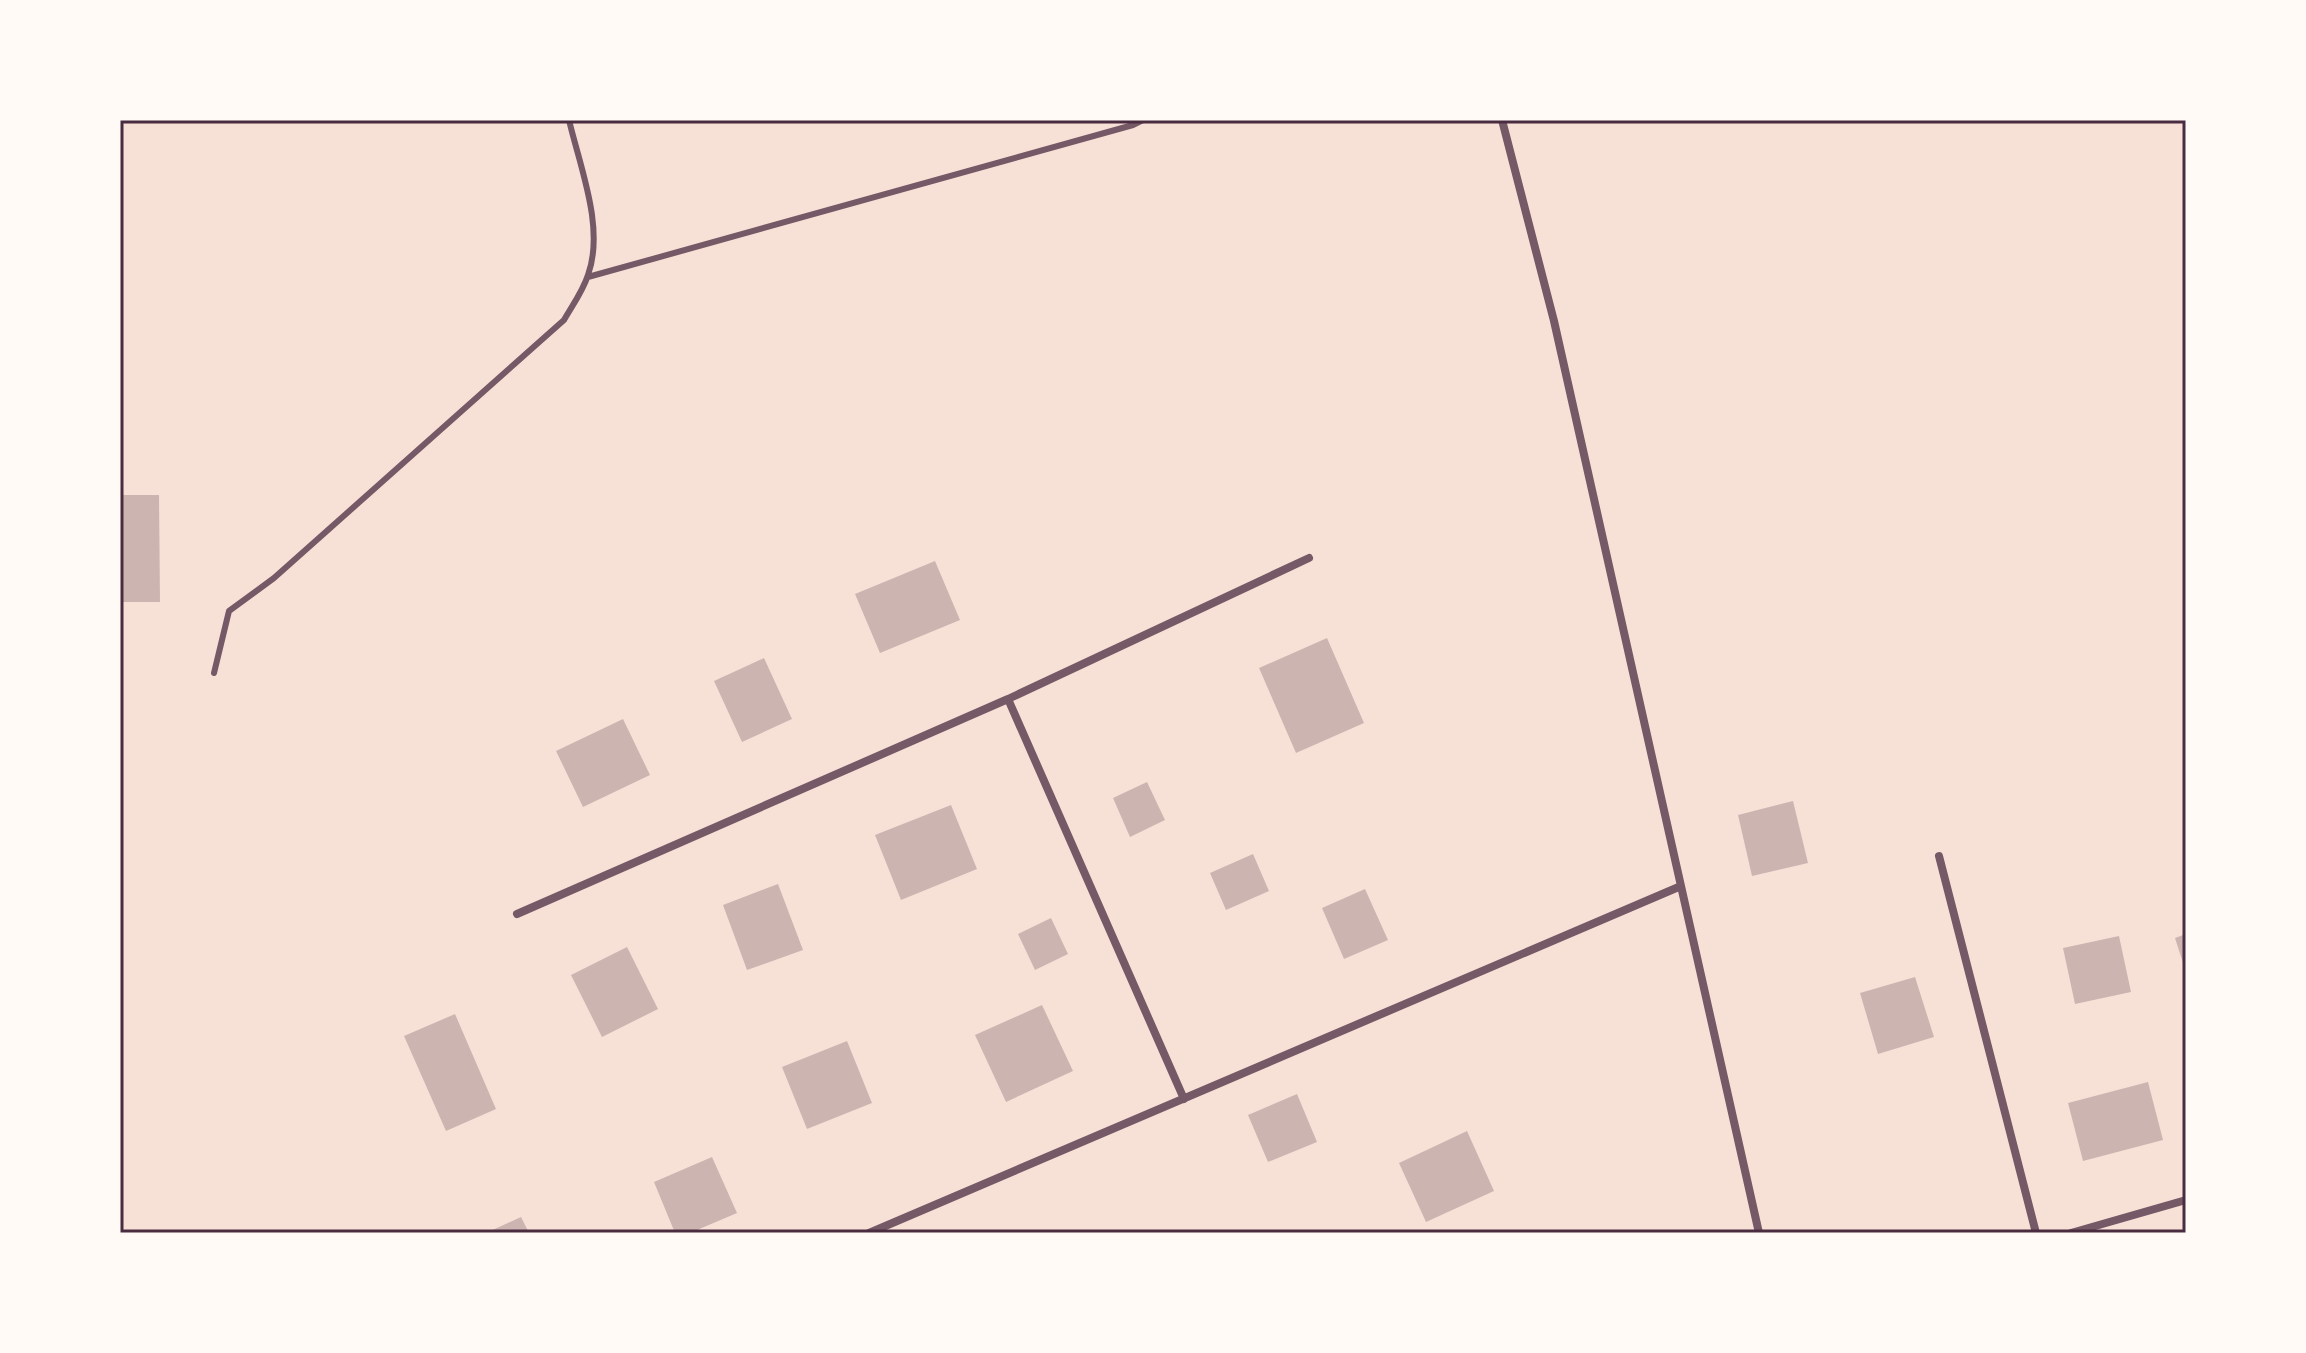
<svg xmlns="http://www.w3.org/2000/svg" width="2306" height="1353" font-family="'Noto Serif',serif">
<rect width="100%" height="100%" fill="#f7e1d7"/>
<!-- building -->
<path fill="#ccb4b1" d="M120,495H159L160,602H120Z
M935,561L960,620L880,653L855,594Z
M1327,638L1364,723L1296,753L1259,668Z
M764,658L792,719L742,742L714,681Z
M623,719L650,775L583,807L556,751Z
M1147,782L1165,820L1130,837L1113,798Z
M1793,801L1808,863L1752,876L1738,815Z
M951,805L977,869L901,900L875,835Z
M1253,854L1269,891L1226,910L1210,873Z
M778,884L803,950L747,970L723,905Z
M1365,889L1388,940L1344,959L1322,908Z
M1051,918L1068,954L1035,970L1018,934Z
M2186,934V969H2185L2175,938Z
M2119,936L2131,992L2075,1004L2063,948Z
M627,947L658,1009L602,1037L571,975Z
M1915,977L1934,1037L1878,1054L1860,993Z
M1042,1005L1073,1071L1006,1102L975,1035Z
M455,1014L496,1109L446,1131L404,1036Z
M847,1041L872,1103L807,1129L782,1067Z
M2148,1082L2163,1140L2083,1161L2068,1103Z
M1297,1094L1317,1142L1268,1162L1248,1115Z
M1467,1131L1494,1191L1426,1222L1399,1163Z
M712,1157L737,1213L690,1233H675L654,1182Z
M521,1217L529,1233H486Z"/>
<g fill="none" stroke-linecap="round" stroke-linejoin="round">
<!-- service -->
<path stroke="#755966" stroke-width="6" d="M588,277L1133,125L1143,120
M214,673L229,611L274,578L564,320C572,306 583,291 588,275C605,228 580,167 569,120"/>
<!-- minor -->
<path stroke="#755966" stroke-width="8" d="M1502,120L1554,321L1759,1233
M1008,699L1184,1099
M1939,856L2036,1233
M517,914L1008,699L1309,558
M869,1233L1681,886
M2071,1233L2186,1200"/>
</g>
<!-- border -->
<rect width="2306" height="1353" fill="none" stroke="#fffaf5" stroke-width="244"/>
<rect x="122" y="122" width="2062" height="1109" fill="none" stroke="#4a2c40" stroke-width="3"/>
</svg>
